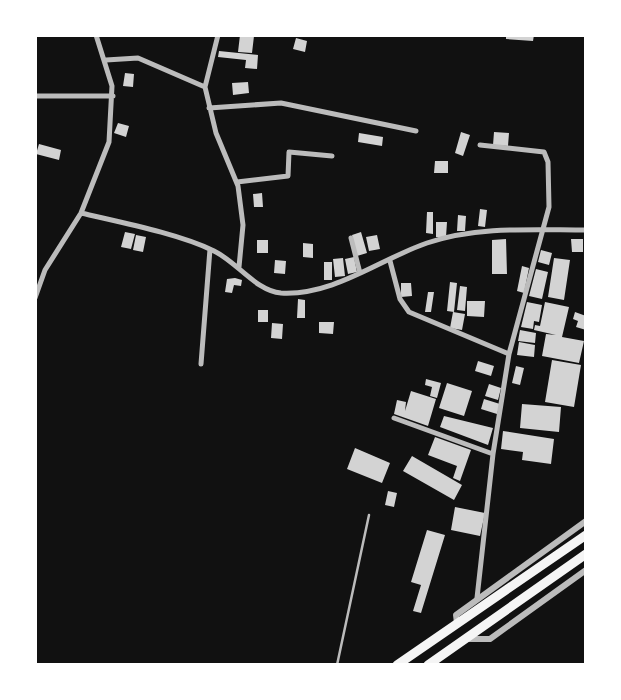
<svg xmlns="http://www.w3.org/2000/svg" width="621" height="700" font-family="Figtree,sans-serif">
<rect width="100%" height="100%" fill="#111"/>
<!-- building -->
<path fill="#d3d3d3" d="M240,35L254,36L252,53L238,52Z
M506,35H534L533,41L506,39Z
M296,38L307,41L305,52L293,49Z
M219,51L258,55L257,69L245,68L246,60L218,57Z
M125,73L134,74L133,87L123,86Z
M248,82L249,93L233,95L232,83Z
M118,123L129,126L126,137L114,133Z
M461,132L470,135L463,156L455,153Z
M494,132L509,133L508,146L493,145Z
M359,133L383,137L382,146L358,142Z
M39,144L61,150L59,160L36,154Z
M435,161H448V173H434Z
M262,193L263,207H254L253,194Z
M480,209L487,210L485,227L478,226Z
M427,212H433V234L426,233Z
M458,215L466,216L465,231H457Z
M436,222H447L446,237H436Z
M125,232L135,234L131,249L121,247Z
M361,232L367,253L357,256L352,235Z
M136,235L146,237L143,252L133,250Z
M377,235L380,249L369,251L366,237Z
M506,239L507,274H492V240Z
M571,239H583V252H572Z
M257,240H268V253H257Z
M303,243L313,244V258L303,257Z
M541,250L552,253L549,265L538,262Z
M354,257L357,272L348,274L345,259Z
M343,258L345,276L335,277L333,259Z
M554,258L570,260L564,300L548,297Z
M275,260L286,261L285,274L274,273Z
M324,262H332V280H324Z
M522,266L529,268L524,293L517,291Z
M536,269L548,272L542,299L529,296Z
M235,278L242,280L241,286L234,285L232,293L225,292L227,279Z
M450,282L457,283L454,312L447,311Z
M401,283H411L412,296L401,297Z
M460,286L467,287L465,311L457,310Z
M428,292H434L431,312H425Z
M298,299L305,300V318H297Z
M467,301H485L484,317L467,316Z
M527,302L542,305L539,322L534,321L533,329L521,327Z
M545,302L569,307L562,337L584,341L579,363L542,356L546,334L556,335L534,330L535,325L540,326Z
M258,310H268V322H258Z
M453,312L465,314L462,330L450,328Z
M575,312L586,316V330L576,327L578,321L573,319Z
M319,322H334L333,334L319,333Z
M272,323L283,324L282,339L271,338Z
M520,330L536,333L535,343L518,341Z
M519,342L535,345L534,357L517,355Z
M552,360L581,365L574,407L545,402Z
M478,361L494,366L491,376L475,371Z
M516,366L524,368L520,385L512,383Z
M426,379L441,383L437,398L430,396L432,387L425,385Z
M447,383L472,391L464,416L439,408Z
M489,384L501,388L498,400L485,396Z
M411,391L436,399L428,426L394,414L397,400L406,402L405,411Z
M484,399L500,404L497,414L481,409Z
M522,404L561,407L559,432L520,428Z
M444,416L493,428L488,445L440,427Z
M503,431L554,439L551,464L522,460L523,452L501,449Z
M435,437L471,450L460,481L453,478L457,466L428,455Z
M355,448L390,463L382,483L347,469Z
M412,456L462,485L454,500L403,471Z
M388,491L397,493L394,507L385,505Z
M455,507L485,513L480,536L451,530Z
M427,530L445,535L421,613L413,611L421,585L411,582Z"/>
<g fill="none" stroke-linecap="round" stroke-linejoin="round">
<!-- service -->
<path stroke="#bcbcbc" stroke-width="2.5" d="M337,665L369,515"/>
<!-- minor -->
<path stroke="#bcbcbc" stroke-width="5" d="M106,60L138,58L205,87L218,35
M205,87L216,133L238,186L243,225L239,267
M35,96H113
M209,108L281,103L416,131
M237,182L288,176L289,152L332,156
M81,213C119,222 180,234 214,251C237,262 256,291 281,293C334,296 380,259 427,243C478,226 533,230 586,230
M351,238L360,273
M390,261L400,299L409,312L509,354
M35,298L45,270L81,213L109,142L112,86L96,35
M201,364L210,249
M394,418L493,454
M477,598L493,454L509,354L549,207L548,162L544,152L480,145"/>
<!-- tertiary -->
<path stroke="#bcbcbc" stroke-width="6" d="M457,623L456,615L586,521
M467,639H490L586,570"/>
<!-- trunk -->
<path stroke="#f5f5f5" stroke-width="9" d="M397,665L586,535
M428,665L586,554"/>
</g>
<!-- border -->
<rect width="621" height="700" fill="none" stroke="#ffffff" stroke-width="74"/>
</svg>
